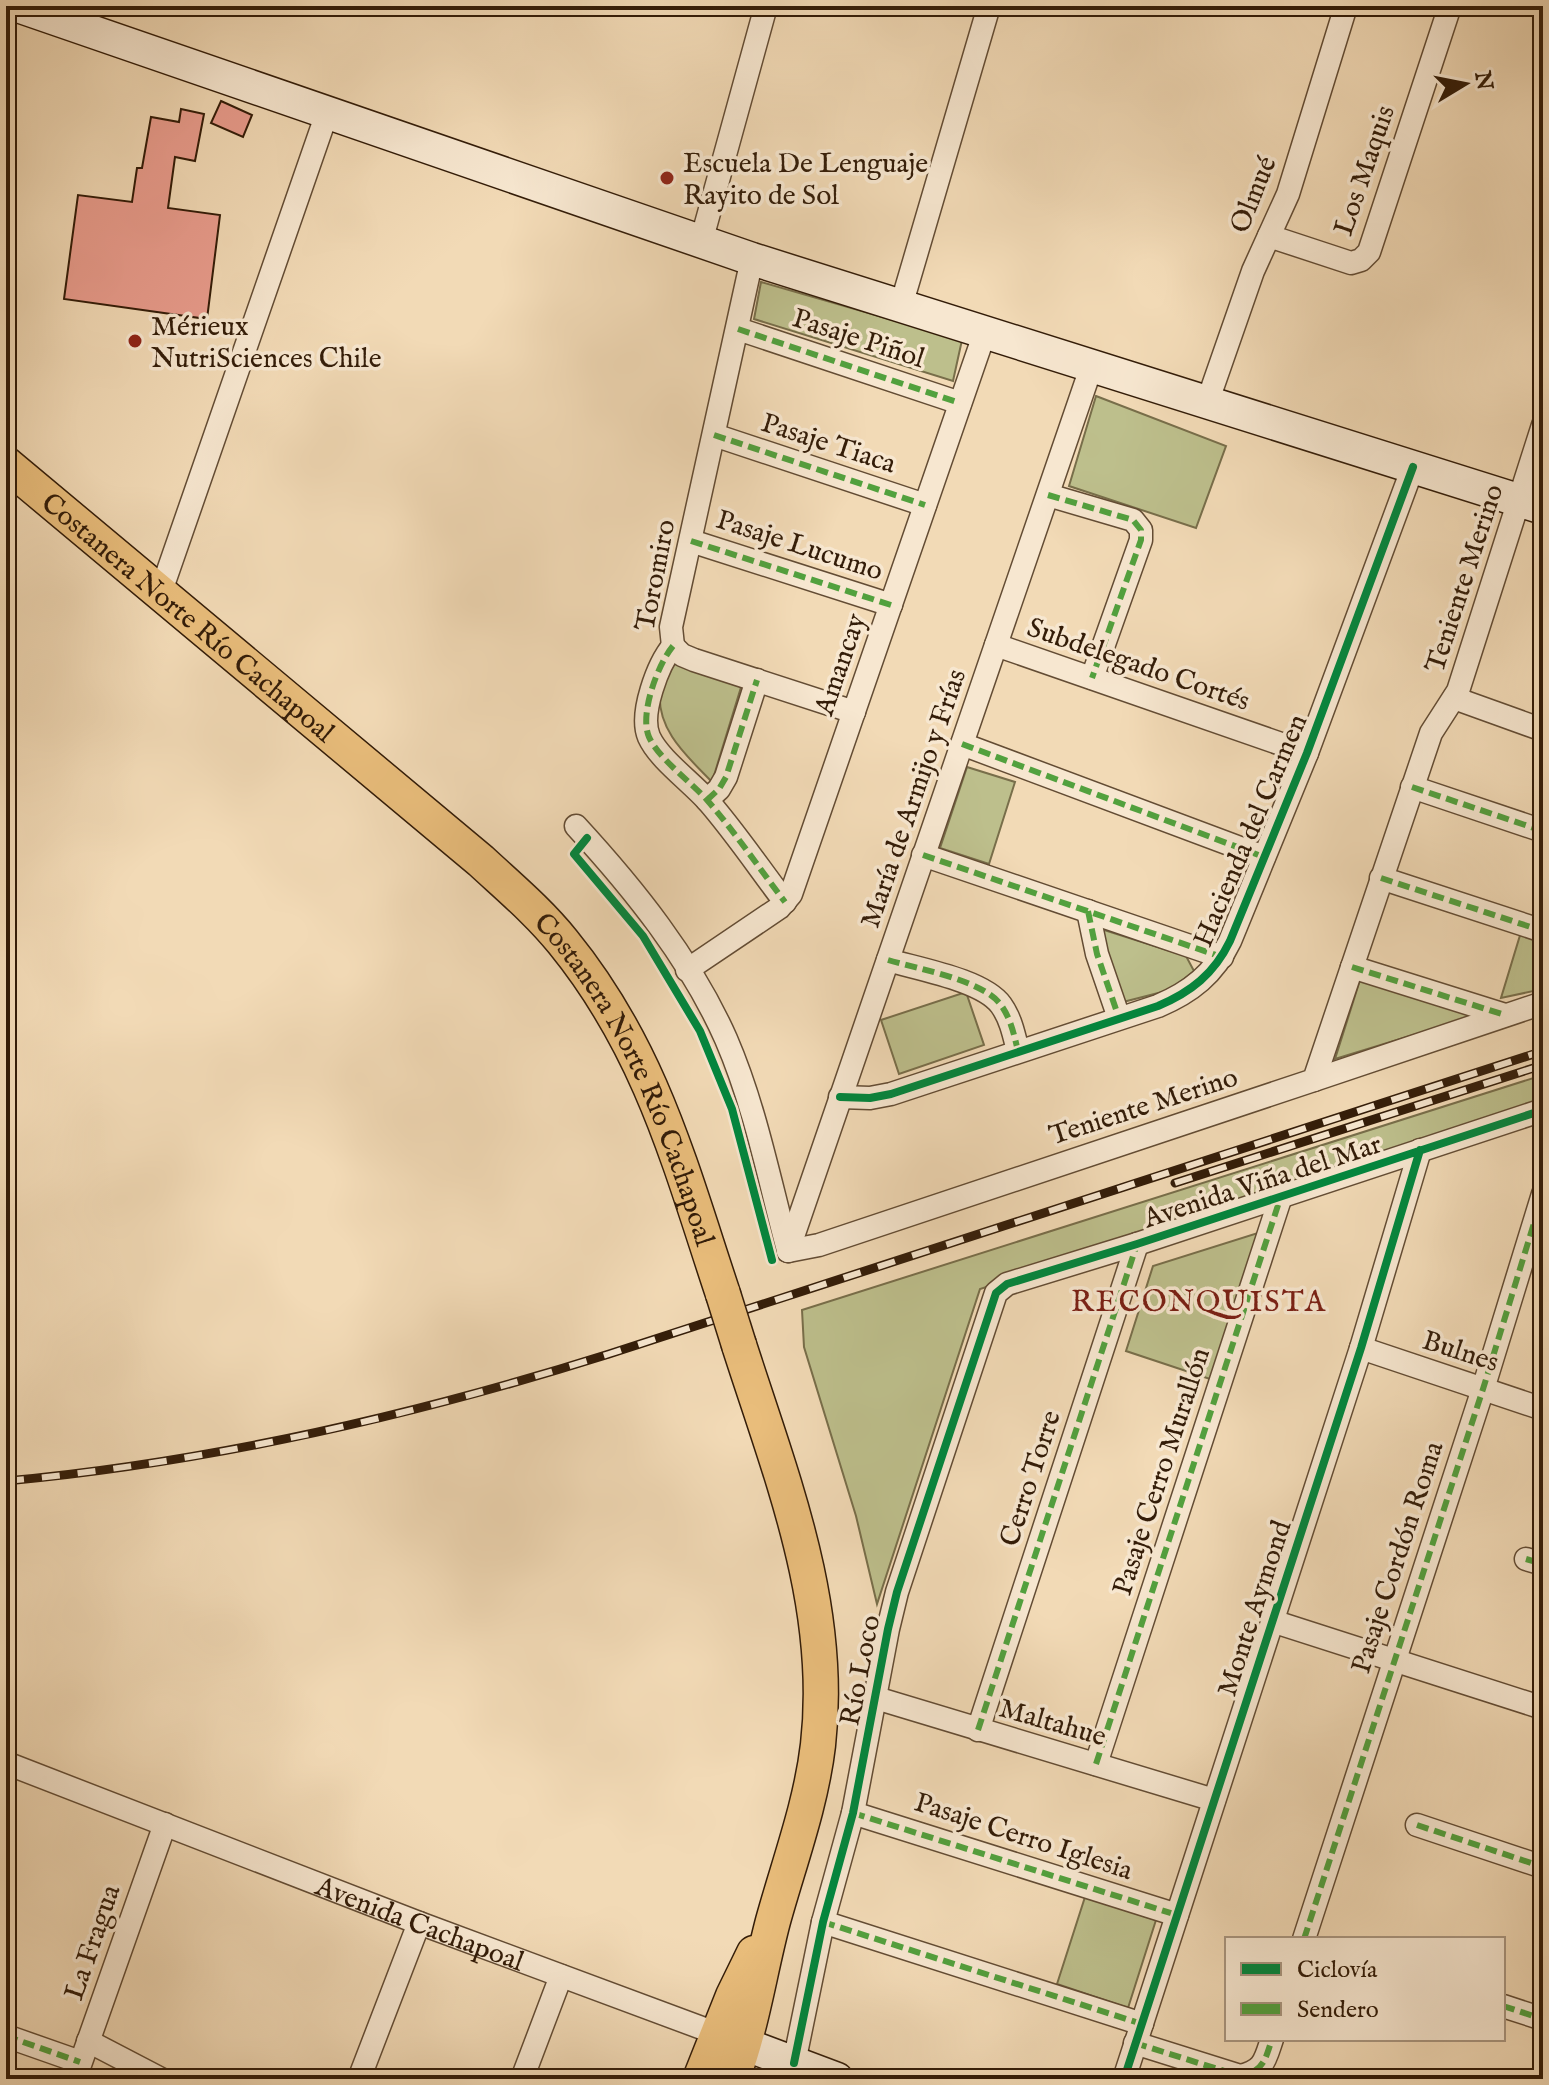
<svg xmlns="http://www.w3.org/2000/svg" width="1549" height="2085" font-family="'IM FELL English',serif">
<rect width="100%" height="100%" fill="#f2dab6"/>
<filter id="stains"><feTurbulence type="fractalNoise" baseFrequency=".0025" numOctaves="4"/><feColorMatrix values="0 0 0 0 .2 0 0 0 0 .09 0 0 0 0 .02 0 0 0 .5 -.17"/></filter>
<radialGradient id="worn" r=".72"><stop offset=".6" stop-color="#630" stop-opacity="0"/><stop offset="1" stop-color="#630" stop-opacity=".3"/></radialGradient>
<!-- green -->
<path fill="#bdbf8c" stroke="#786e4a" stroke-width="2" d="M761,282L962,340L953,381L754,319Z
M1096,396L1226,446L1196,528L1069,486Z
M669,660L742,684L712,782C688,757 656,730 660,691C660,681 666,670 669,660Z
M967,767L1015,782L989,864L940,848Z
M1101,929L1186,956L1194,971L1170,990L1123,1002Z
M1521,932L1543,939V989L1501,998Z
M1360,980L1475,1016L1335,1059Z
M966,992L984,1045L899,1074L881,1020Z
M1543,1075V1103L980,1289L877,1604L856,1516L804,1347L802,1310Z
M1261,1232L1213,1380L1126,1351L1153,1266Z
M1085,1897L1156,1920L1128,2008L1057,1984Z"/>
<!-- building -->
<path fill="#e99c8d" stroke="#331c08" stroke-width="2" d="M221,101L252,115L243,137L211,123Z
M181,109L204,114L195,161L175,157L168,208L220,215L207,319L64,299L78,195L132,202L137,168H142L151,117L179,122Z"/>
<g fill="none" stroke-linecap="round" stroke-linejoin="round">
<defs>
<g id="street">
<path d="M1269,236L1351,263L1361,260L1369,252L1450,6"/>
<path d="M701,242L766,6"/>
<path d="M901,306L989,6"/>
<path d="M738,329L960,403"/>
<path d="M1207,403L1253,271L1288,194L1346,6"/>
<path d="M714,435L925,505"/>
<path d="M1048,495L1133,520L1141,530V540L1092,678"/>
<path d="M691,541L891,605"/>
<path d="M160,594L327,113"/>
<path d="M996,645L1307,753"/>
<path d="M673,646L671,627L752,259"/>
<path d="M673,646C658,664 639,714 649,737C659,759 690,781 707,800C735,832 759,868 785,902"/>
<path d="M673,646L682,655L694,660L854,712"/>
<path d="M1454,698L1543,730"/>
<path d="M962,744L1264,857"/>
<path d="M1412,787L1543,831"/>
<path d="M707,800L719,789L726,777L757,680"/>
<path d="M576,826C634,889 691,960 726,1039C755,1106 769,1179 788,1250"/>
<path d="M923,855L1222,957"/>
<path d="M1381,878L1543,931"/>
<path d="M1088,911L1097,954L1119,1018"/>
<path d="M888,960C918,969 983,980 1001,1005C1011,1019 1014,1035 1018,1051"/>
<path d="M1352,967L1505,1015"/>
<path d="M687,970L779,908L791,894L985,332"/>
<path d="M1314,1080L1543,1003"/>
<path d="M840,1097L870,1098L891,1094L1158,1006C1191,992 1214,974 1230,941L1307,753L1413,467"/>
<path d="M788,1251L819,1245L1314,1080L1431,733L1458,691L1543,425"/>
<path d="M788,1251L1092,365"/>
<path d="M1361,1348L1543,1409"/>
<path d="M1526,1559L1543,1564"/>
<path d="M1272,1621L1543,1708"/>
<path d="M876,1698L1214,1800"/>
<path d="M978,1730L1137,1244"/>
<path id="s1" d="M6,1763L419,1923L718,2034"/>
<path d="M1096,1764L1281,1196"/>
<path d="M853,1813L1177,1915"/>
<path d="M1417,1825L1543,1867"/>
<path d="M823,1922L1142,2024"/>
<path d="M1304,1939L1483,1389L1543,1194"/>
<path d="M1503,2006L1543,2019"/>
<path d="M6,2036L80,2062"/>
<path d="M88,2041L161,2079"/>
<path d="M1135,2043L1240,2076C1264,2071 1265,2060 1272,2039"/>
<path d="M794,2063L823,1922L853,1813L888,1629L897,1592L996,1293L1007,1284L1137,1244L1543,1110"/>
<path d="M75,2079L165,1824"/>
<path d="M359,2079L419,1923"/>
<path d="M522,2079L561,1976"/>
<path d="M1124,2079L1361,1348L1420,1150"/>
</g>
<path id="secondary" d="M18,6L752,259L1543,508
M720,2035L837,2079"/>
<g id="primary">
<path id="s2" d="M6,464L481,861C509,887 539,912 563,942C651,1050 680,1165 723,1294"/>
<path d="M700,2079L733,1996L754,1953"/>
<path d="M732,2079C752,2027 759,1974 773,1921C789,1863 811,1805 818,1745C834,1605 781,1476 739,1345"/>
</g>
</defs>
<!-- street casing -->
<use href="#street" stroke="#634c34" stroke-width="25"/>
<!-- secondary casing -->
<use href="#secondary" stroke="#331c08" stroke-width="35"/>
<!-- primary casing -->
<use href="#primary" stroke="#331c08" stroke-width="37"/>
<!-- street -->
<use href="#street" stroke="#f7e7d0" stroke-width="22"/>
<!-- secondary -->
<use href="#secondary" stroke="#f7e7d0" stroke-width="32"/>
<!-- primary -->
<use href="#primary" stroke="#e9bd7b" stroke-width="34"/>
<defs>
<path id="rail" d="M1175,1183L1543,1065
M6,1481C212,1462 412,1416 609,1354L1543,1051"/>
</defs>
<!-- rail casing -->
<use href="#rail" stroke="#331c08" stroke-width="9"/>
<!-- rail -->
<use href="#rail" stroke="#f7e7d0" stroke-width="6" stroke-dasharray="18" stroke-linecap="butt"/>
<defs>
<path id="primary-bridge" d="M723,1294L739,1345"/>
</defs>
<!-- primary-bridge casing -->
<use href="#primary-bridge" stroke="#331c08" stroke-width="37" stroke-linecap="butt"/>
<!-- primary-bridge -->
<use href="#primary-bridge" stroke="#e9bd7b" stroke-width="34"/>
<!-- quiet -->
<path stroke="#52a13e" stroke-width="6" stroke-dasharray="12 6" stroke-linecap="butt" d="M738,329L960,403
M714,435L925,505
M1048,495L1133,520L1141,530V540L1092,678
M691,541L891,605
M673,646C658,664 639,714 649,737C659,759 690,781 707,800C735,832 759,868 785,902
M962,744L1264,857
M1412,787L1543,831
M707,800L719,789L726,777L757,680
M923,855L1222,957
M1381,878L1543,931
M1088,911L1097,954L1119,1018
M888,960C918,969 983,980 1001,1005C1011,1019 1014,1035 1018,1051
M1352,967L1505,1015
M1526,1559L1543,1564
M978,1730L1137,1244
M1096,1764L1281,1196
M853,1813L1177,1915
M1417,1825L1543,1867
M823,1922L1142,2024
M1304,1939L1483,1389L1543,1194
M1503,2006L1543,2019
M6,2036L80,2062
M1135,2043L1240,2076C1264,2071 1265,2060 1272,2039"/>
<defs>
<path id="cycleway" d="M587,838L574,854L643,936L700,1031L732,1109L772,1260
M840,1097L870,1098L891,1094L1158,1006C1191,992 1214,974 1230,941L1307,753L1413,467
M794,2063L823,1922L853,1813L888,1629L897,1592L996,1293L1007,1284L1137,1244L1543,1110
M1124,2079L1361,1348L1420,1150"/>
</defs>
<!-- cycleway casing -->
<use href="#cycleway" stroke="#f7e7d0" stroke-width="13"/>
<!-- cycleway -->
<use href="#cycleway" stroke="#00873e" stroke-width="8"/>
</g>
<!-- markers -->
<g fill="#8f2418" stroke="#f7e7d0" stroke-width="3">
<circle cx="667" cy="178" r="8"/>
<circle cx="135" cy="341" r="8"/>
</g>
<g text-anchor="middle" stroke-width="7" stroke-linejoin="round" paint-order="stroke">
<!-- poi labels -->
<g font-size="28" fill="#331c08" stroke="#f7e7d0" text-anchor="start">
<text x="683" y="172">Escuela De Lenguaje<tspan x="683" dy="32">Rayito de Sol</tspan></text>
<text x="151" y="335">Mérieux<tspan x="151" dy="32">NutriSciences Chile</tspan></text>
</g>
<!-- street labels -->
<g font-size="28" fill="#331c08" stroke="#f7e7d0">
<text transform="translate(1363 170) rotate(-71)" y="10">Los Maquis</text>
<text transform="translate(1252 194) rotate(-68)" y="10">Olmué</text>
<text transform="translate(859 337) rotate(18)" y="10">Pasaje Piñol</text>
<text transform="translate(829 442) rotate(18)" y="10">Pasaje Tiaca</text>
<text transform="translate(800 544) rotate(18)" y="10">Pasaje Lucumo</text>
<text transform="translate(654 575) rotate(-79)" y="10">Toromiro</text>
<text transform="translate(1463 578) rotate(-72)" y="10">Teniente Merino</text>
<text dy="10" stroke="none"><textPath href="#s2" startOffset="238">Costanera Norte Río Cachapoal</textPath></text>
<text transform="translate(1139 663) rotate(19)" y="10">Subdelegado Cortés</text>
<text transform="translate(839 664) rotate(-71)" y="10">Amancay</text>
<text transform="translate(912 798) rotate(-71)" y="10">María de Armijo y Frías</text>
<text transform="translate(1249 830) rotate(-67)" y="10">Hacienda del Carmen</text>
<text dy="10" stroke="none"><textPath href="#s2" startOffset="886">Costanera Norte Río Cachapoal</textPath></text>
<text transform="translate(1143 1105) rotate(-18)" y="10">Teniente Merino</text>
<text transform="translate(1262 1180) rotate(-18)" y="10">Avenida Viña del Mar</text>
<text transform="translate(1461 1350) rotate(18)" y="10">Bulnes</text>
<text transform="translate(1160 1471) rotate(-72)" y="10">Pasaje Cerro Murallón</text>
<text transform="translate(1029 1478) rotate(-72)" y="10">Cerro Torre</text>
<text transform="translate(1396 1557) rotate(-72)" y="10">Pasaje Cordón Roma</text>
<text transform="translate(1253 1608) rotate(-72)" y="10">Monte Aymond</text>
<text transform="translate(859 1670) rotate(-79)" y="10">Río Loco</text>
<text transform="translate(1053 1721) rotate(16)" y="10">Maltahue</text>
<text transform="translate(1024 1835) rotate(18)" y="10">Pasaje Cerro Iglesia</text>
<text dy="10" stroke="none"><textPath href="#s1" startOffset="444">Avenida Cachapoal</textPath></text>
<text transform="translate(91 1942) rotate(-71)" y="10">La Fragua</text>
</g>
<!-- neighbourhood labels -->
<g font-size="30" letter-spacing="2" fill="#7a1f14" stroke="#f7e7d0">
<text x="1199" y="1311">RECONQUISTA</text>
</g>
</g>
<!-- margin -->
<rect width="1549" height="2085" fill="none" stroke="#f2dab6" stroke-width="32"/>
<rect x="8" y="8" width="1533" height="2069" fill="none" stroke="#331c08" stroke-width="4"/>
<rect x="16" y="16" width="1517" height="2053" fill="none" stroke="#331c08" stroke-width="2"/>
<!-- legend -->
<rect x="1225" y="1937" width="280" height="104" fill="#f7e7d0" stroke="#a99680" stroke-width="2"/>
<rect x="1241" y="1963" width="40" height="12" fill="#00873e" stroke="#a99680" stroke-width="2"/>
<text x="1297" y="1977" font-size="24" fill="#331c08">Ciclovía</text>
<rect x="1241" y="2003" width="40" height="12" fill="#52a13e" stroke="#a99680" stroke-width="2"/>
<text x="1297" y="2017" font-size="24" fill="#331c08">Sendero</text>
<!-- north arrow -->
<g transform="translate(1465 84) rotate(80)" stroke="#f7e7d0" stroke-width="6" paint-order="stroke">
<path d="M0-6L14 30L0 20L-14 30Z" fill="#331c08"/>
<text y="-12" font-size="22" font-weight="bold" text-anchor="middle" fill="#331c08">N</text>
</g>
<rect width="100%" height="100%" filter="url(#stains)"/>
<rect width="100%" height="100%" fill="url(#worn)"/>
</svg>
